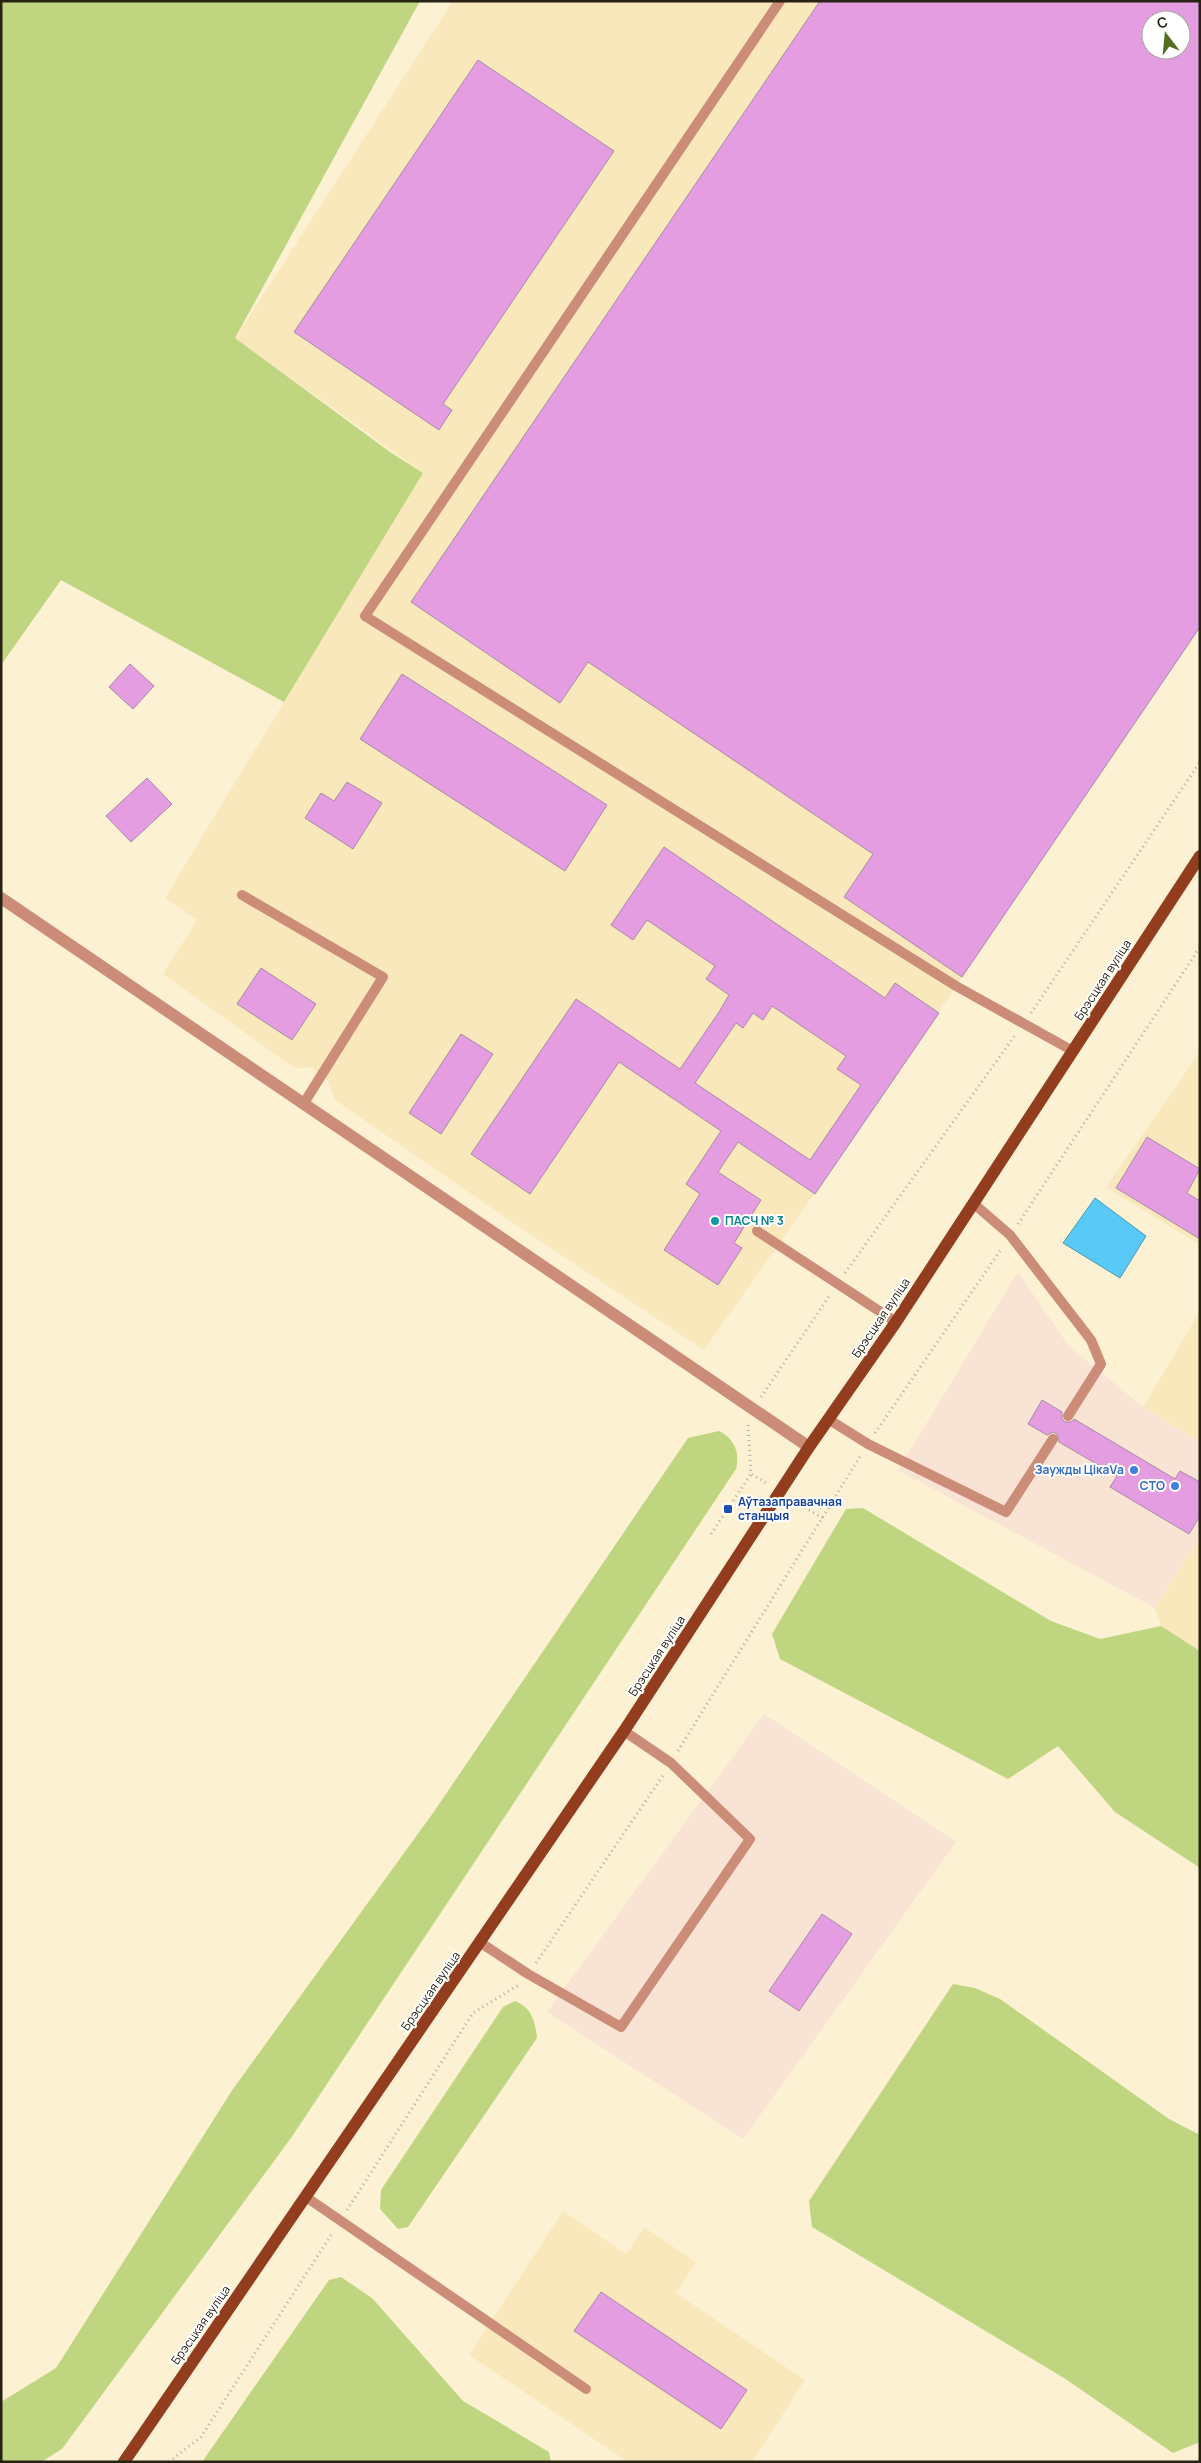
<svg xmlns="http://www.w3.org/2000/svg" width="1201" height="2463" font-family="Manrope,sans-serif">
<rect width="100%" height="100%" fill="#fdf1d4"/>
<!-- commercial -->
<path fill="#f8e3d4" d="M1018,1272L1068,1345L1143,1407L1200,1442V1537L1155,1608L898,1470Z
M764,1714L956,1842L743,2139L547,2012Z"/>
<!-- built -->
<path fill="#fae8bd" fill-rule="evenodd" d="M453,1H1200L962,977L881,1099L704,1350L525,1231L335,1100L328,1081L312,1067L299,1068L290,1065L163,974L197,920L165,898L423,473L235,338ZM1151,20H1181V50H1151Z
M1200,1052V1245L1106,1187Z
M1200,1311V1442L1143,1407Z
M1200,1537V1651L1161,1626L1155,1608Z
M563,2211L626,2254L644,2227L696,2262L676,2293L805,2380L752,2462H628L469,2355Z"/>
<!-- green -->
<path fill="#bfd580" d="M1,1H420L235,338L390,452L423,473L284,702L61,580L1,665Z
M719,1431C735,1439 740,1453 736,1469L291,2138L62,2449L41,2462H1V2402L56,2368L233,2089L433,1813L688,1438Z
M863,1508L1051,1621L1100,1639L1161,1626L1200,1651V1868L1115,1812L1058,1746L1008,1779L780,1659L772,1634L846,1509Z
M953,1984L975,1988L1000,1999L1169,2119L1200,2135V2442L1173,2453L1064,2378L812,2227L809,2201Z
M515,2001C532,2008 535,2021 537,2038L408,2227L398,2229L380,2209L381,2190L503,2007Z
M341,2277L372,2298L463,2401L549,2452L551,2462H202L329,2280Z"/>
<!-- water -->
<path fill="#59c9f8" stroke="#4a97b4" d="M1095,1198L1146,1236L1120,1278L1063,1243Z"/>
<!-- building -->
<path fill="#e49de1" stroke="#a68ba5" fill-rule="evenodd" d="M820,1H1200V627L962,977L844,897L873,854L588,662L560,703L411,602ZM1151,20H1181V50H1151Z
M478,60L614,151L443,404L452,410L439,430L294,332Z
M130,664L154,686L133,709L109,687Z
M402,674L607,805L565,871L360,739Z
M147,778L172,804L131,842L106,816Z
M347,782L382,803L353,849L305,818L321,793L334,801Z
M664,847L885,998L895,983L939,1013L815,1194L738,1142L718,1172L761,1200L734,1243L742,1248L718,1285L664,1250L700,1194L686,1184L721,1131L619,1062L530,1194L471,1154L576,999L680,1069L719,1012L729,995L706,979L715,966L647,920L633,940L611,925ZM772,1006L846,1056L837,1069L861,1085L810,1160L695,1083L736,1023L743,1028L753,1013L763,1020Z
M261,968L316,1004L292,1040L237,1004Z
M461,1034L493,1054L441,1134L409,1113Z
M1147,1137L1200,1169L1187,1193L1200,1201V1239L1116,1188Z
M1042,1400L1062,1412V1419L1065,1422H1071L1074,1419L1175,1479L1180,1471L1200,1482V1516L1189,1534L1110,1487L1117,1476L1059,1442L1057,1434L1053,1432L1047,1435L1028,1424Z
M822,1914L852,1934L799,2011L769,1991Z
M601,2292L747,2390L721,2429L574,2331Z"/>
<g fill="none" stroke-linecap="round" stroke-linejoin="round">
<!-- path -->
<path stroke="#b8ae96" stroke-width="3" stroke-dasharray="1 4" stroke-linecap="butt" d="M1031,1013L1200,762
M1018,1224L1200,947
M845,1273L1016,1034
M761,1397L830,1295
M748,1425L751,1474L768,1484
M875,1433L1002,1248
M792,1499L822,1518
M711,1534L751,1474
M678,1751L861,1455
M536,1963L664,1774
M347,2210L473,2013L520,1984
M169,2462L201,2437L333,2232"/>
<!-- lane -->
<path stroke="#cb8d78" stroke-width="10" d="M780,1L365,616L956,986L1073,1051
M242,895L383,977L304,1103
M973,1203L1010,1235L1091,1340L1101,1364L1068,1416
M757,1231L896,1322
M828,1419L868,1444L1006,1512L1053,1439
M481,1943L528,1974L621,2027L750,1839L671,1763L624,1731
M306,2197L586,2389"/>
<!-- street -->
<path stroke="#cb8d78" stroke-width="12" d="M1,898L809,1447"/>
<!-- primary -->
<path stroke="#923d1d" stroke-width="12" d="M124,2462L624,1731L809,1447L896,1322L1200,856"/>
</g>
<!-- markers -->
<circle fill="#0f9aa8" stroke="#fff" stroke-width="2" cx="715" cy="1221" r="5"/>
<g fill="#3f7fe0" stroke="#fff" stroke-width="2">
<circle cx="1134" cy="1470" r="5"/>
<circle cx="1175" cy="1486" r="5"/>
</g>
<rect fill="#1a4fb4" stroke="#fff" stroke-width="2" x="723" y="1504" width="10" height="10" rx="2.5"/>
<g text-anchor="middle" stroke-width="4" stroke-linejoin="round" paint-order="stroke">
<!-- street labels -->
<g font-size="12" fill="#272214" stroke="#fff">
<text transform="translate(1103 980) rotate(-57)" y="4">Брэсцкая вуліца</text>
<text transform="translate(881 1318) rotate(-56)" y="4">Брэсцкая вуліца</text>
<text transform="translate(657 1656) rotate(-57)" y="4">Брэсцкая вуліца</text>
<text transform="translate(431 1991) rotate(-55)" y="4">Брэсцкая вуліца</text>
<text transform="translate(201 2325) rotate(-55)" y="4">Брэсцкая вуліца</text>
</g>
<!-- culture labels -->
<g font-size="12" font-weight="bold" fill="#0d838f" stroke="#fff" text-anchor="start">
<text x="725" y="1225">ПАСЧ № 3</text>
</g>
<!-- shop labels -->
<g font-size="12" font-weight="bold" fill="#366cbe" stroke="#fff" text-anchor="end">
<text x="1124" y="1474">Заужды ЦікаVа</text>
<text x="1165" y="1490">СТО</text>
</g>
<!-- transit labels -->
<g font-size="12" font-weight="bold" fill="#164399" stroke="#fff" text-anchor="start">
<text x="738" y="1506">Аўтазаправачная<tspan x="738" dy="14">станцыя</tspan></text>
</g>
</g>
<!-- border -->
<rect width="1201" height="2463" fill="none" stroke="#272214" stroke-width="5"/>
<!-- north arrow -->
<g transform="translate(1166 35) rotate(344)"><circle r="24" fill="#ffffff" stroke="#a9a7a1"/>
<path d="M0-4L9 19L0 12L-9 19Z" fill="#546f23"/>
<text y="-8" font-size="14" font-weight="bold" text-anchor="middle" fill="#272214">С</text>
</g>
</svg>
